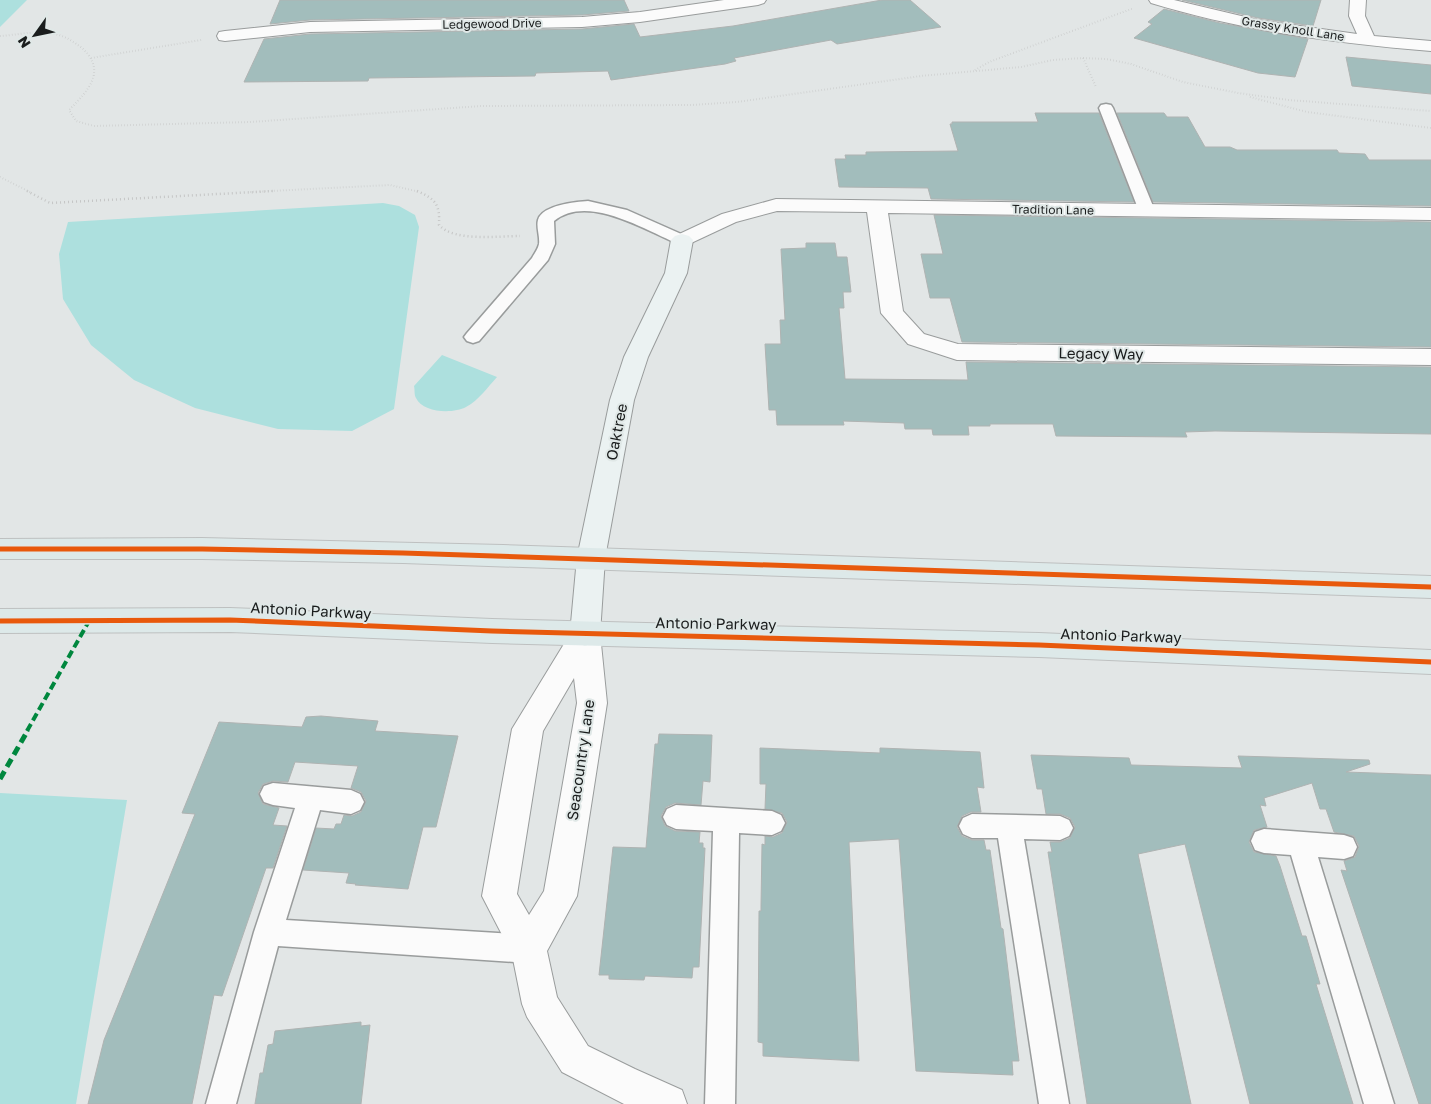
<svg xmlns="http://www.w3.org/2000/svg" width="1431" height="1104" font-family="'Golos Text',sans-serif">
<rect width="100%" height="100%" fill="#e2e6e6"/>
<!-- green -->
<path fill="#ade0de" d="M0,0H27L0,27Z
M383,203L399,206L415,215L419,227L394,409L352,431L278,429L195,408L134,380L91,345L63,299L59,254L68,222Z
M442,355L497,377C487,388 479,400 466,407C453,414 423,413 416,398C414,395 415,390 414,386Z
M0,793L127,800L76,1104H0Z"/>
<!-- building -->
<path fill="#a2bdbc" stroke="#afb3b2" d="M280,0H624L629,11L582,15L310,20L270,24Z
M882,0H910L941,27L837,44L831,40L734,58L736,61L725,64L611,80L608,71L536,73L535,76L369,78L368,81L244,82L264,39L310,34L582,29L634,24L640,37L733,26Z
M1182,0H1321L1313,26L1258,18Z
M1164,9L1220,23L1308,39L1295,77L1258,73L1134,38L1152,24L1148,22Z
M1346,57L1431,65V94L1352,86Z
M1035,113H1099L1134,202L931,199L928,188L839,187L835,159H846L845,155H866V152L958,151L950,124H952V122H1038Z
M1117,113H1164L1167,117H1188L1205,147H1230L1237,150H1337L1339,153L1365,154L1369,160H1431V206L1153,202Z
M934,215L1431,222V347L962,342L950,298H930L921,254H943Z
M806,243H835L837,257H847L851,292H843L844,308H839L845,379L968,380L966,362L1431,367V434L1215,431L1185,432L1187,437L1056,436L1053,424H990V426H968L969,435H933L932,429H905L904,423L843,421L844,425H777L776,410H769L765,344H781L780,320H785L781,249L806,248Z
M321,716L378,721L375,731L458,736L436,827H423L408,889L355,885L356,884L346,883L349,873L303,870L316,828L334,829L336,824H341L344,815L352,816L361,812L366,801L361,792L351,788L358,766L295,762L288,782L273,781L263,784L258,793L263,804L279,808L273,825L287,826L273,868H266L222,996L214,995L192,1104H88L104,1040L195,814L182,813L219,722L302,727L306,717Z
M659,734L712,735L710,782L703,781L701,805L675,803L666,807L661,816L665,826L675,831L700,832L699,843H703V848H705L699,967H693L692,978L645,976L644,980L609,979V975H599L613,847L646,848L655,744H658Z
M760,748L880,753V748L980,752L984,788L977,787L981,812H971L962,816L957,827L962,836L972,840H984L986,850H990L1001,928L1003,929L1019,1061H1012L1013,1075L916,1071L899,839L849,842L859,1061L763,1056V1043L758,1042L759,911H761V906L762,844L765,845V836L773,837L782,833L787,822L782,813L765,809L766,784H760Z
M1031,755L1129,758L1131,765L1242,768L1238,756L1369,760L1370,764L1346,772L1431,775V1104H1419L1341,870L1347,871L1344,861L1355,857L1359,846L1354,836L1334,832L1326,809H1320L1312,783L1264,798L1266,806L1260,805L1267,827L1254,830L1249,842L1254,852L1276,856L1280,866L1302,936H1306L1320,984H1316L1353,1104H1250L1185,844L1138,854L1191,1104H1087L1048,852H1052L1050,842H1060L1070,838L1075,827L1070,818L1060,814H1046L1042,789H1037Z
M361,1022V1026L370,1025L361,1104H255L260,1073H263L268,1045L273,1044L275,1031Z"/>
<g fill="none" stroke-linecap="round" stroke-linejoin="round">
<defs>
<path id="lane" d="M1106,104L1111,105L1113,108L1155,211L1153,214H1141L1139,211L1099,108L1101,105Z
M588,201L627,210L688,237L690,240L688,243H676C643,229 587,194 554,221L555,244L548,260L479,341L473,343L467,341L464,337L467,333L532,258C534,254 538,249 539,244C540,236 536,227 538,220C542,205 575,202 588,201Z
M273,783L351,790L360,794L364,802L360,810L351,814L320,810L286,920L529,935L539,939L543,949L539,959L529,963L278,946L236,1104H206L254,932L295,808L273,805L264,802L260,794L264,786Z
M676,805L772,811L781,815L785,823L781,831L772,835L739,833L735,1104H705L713,831L676,829L667,825L663,817L667,809Z
M972,814L1060,816L1069,820L1073,828L1069,836L1060,840L1024,839L1069,1104H1039L998,838H972L963,834L959,826L963,818Z
M1264,829L1344,835L1353,838L1357,847L1353,856L1344,859L1318,857L1394,1104H1364L1291,855L1264,853L1255,850L1251,841L1255,832Z"/>
<path id="street" d="M724,0H766L764,3L758,5L640,22L582,27L310,32L225,41L219,40L217,36L219,32L225,31L310,22L582,17L640,12Z
M1149,0H1174L1258,20L1357,34L1349,16L1350,0H1366L1365,16L1374,36L1431,41V51C1336,43 1243,31 1151,3Z
M776,199L1431,208V220L888,213L903,311L924,334L958,344L1431,349V365L957,360L908,344L881,313L867,212L777,211L736,222L689,244L682,246L675,244L671,240L675,236L722,214Z
M585,622L595,626L600,634L607,703L577,896L547,951L557,997L588,1046L635,1069L682,1090L687,1104H624L562,1072L527,1017L522,1004L512,954L482,896L512,729L575,626ZM574,678L577,703L544,891L529,915L517,894L543,731Z"/>
<path id="secondary" d="M682,234L689,236L693,240L687,273L648,357L634,400L605,558L600,634L595,642L585,646L575,642L570,634L577,558L610,400L624,357L665,273L671,240L675,236Z"/>
<path id="primary" d="M202,538L503,545L1431,576V598L403,563L202,559H0V539Z
M230,608L492,619L1039,633L1431,650V674L1039,657L492,643L230,632L0,633V609Z"/>
</defs>
<!-- lane casing -->
<use href="#lane" stroke="#999c9c" stroke-width="3"/>
<!-- street casing -->
<use href="#street" stroke="#999c9c" stroke-width="2"/>
<!-- secondary casing -->
<use href="#secondary" stroke="#999c9c" stroke-width="2"/>
<!-- primary casing -->
<use href="#primary" stroke="#bec0c0" stroke-width="2"/>
<!-- path-far1 -->
<path stroke="#c5c6c6" stroke-width="2" stroke-dasharray="0.5 2.5" stroke-linecap="butt" d="M0,36C17,35 37,30 55,34C65,36 74,42 82,48C108,71 87,92 69,110L76,121L94,126L250,122L482,106L692,105L737,102L921,76L1021,67L1053,60L1083,58L1106,59L1131,64L1183,82L1238,93L1289,100L1431,111
M91,58L201,40
M1083,58L1096,87
M975,70L989,62L1134,8
M1250,97L1307,112L1431,128
M0,177L30,192
M250,192L390,185L420,192"/>
<!-- path -->
<path stroke="#c5c6c6" stroke-width="2.5" stroke-dasharray="1 3" stroke-linecap="butt" d="M27,191L50,203L274,191
M417,191C436,199 440,205 439,225C454,242 498,236 520,236"/>
<!-- lane -->
<use href="#lane" fill="#fbfbfb" fill-rule="evenodd"/>
<!-- street -->
<use href="#street" fill="#fbfbfb" fill-rule="evenodd"/>
<!-- secondary -->
<use href="#secondary" fill="#ebf2f2" fill-rule="evenodd"/>
<!-- primary -->
<use href="#primary" fill="#dde9e9" fill-rule="evenodd"/>
<!-- quiet-far1 -->
<path stroke="#00873e" stroke-width="4" stroke-dasharray="8 4" stroke-linecap="butt" d="M27,731L89,621"/>
<!-- quiet -->
<path stroke="#00873e" stroke-width="5" stroke-dasharray="9 5" stroke-linecap="butt" d="M0,779L28,730"/>
<defs>
<path id="cycleway" d="M0,549H202L403,553L1431,587
M0,621L230,620L492,631L1039,645L1431,662"/>
</defs>
<!-- cycleway casing -->
<use href="#cycleway" stroke="#e0e8e7" stroke-width="8"/>
<!-- cycleway -->
<use href="#cycleway" stroke="#e8590c" stroke-width="5"/>
</g>
<g text-anchor="middle" stroke-width="4" stroke-linejoin="round" paint-order="stroke">
<!-- far-street labels -->
<g font-size="12" fill="#1a1d1d" stroke="#e0e8e7">
<text transform="translate(492 24) rotate(-1)" y="4">Ledgewood Drive</text>
<text transform="translate(1293 29) rotate(9)" y="4">Grassy Knoll Lane</text>
<text transform="translate(1053 210) rotate(1)" y="4">Tradition Lane</text>
</g>
<!-- street labels -->
<g font-size="15" fill="#1a1d1d" stroke="#e0e8e7">
<text transform="translate(1101 354) rotate(1)" y="5">Legacy Way</text>
<text transform="translate(617 432) rotate(-79)" y="5">Oaktree</text>
<text transform="translate(311 611) rotate(3)" y="5">Antonio Parkway</text>
<text transform="translate(716 624) rotate(1)" y="5">Antonio Parkway</text>
<text transform="translate(1121 636) rotate(2)" y="5">Antonio Parkway</text>
<text transform="translate(581 760) rotate(-82)" y="5">Seacountry Lane</text>
</g>
</g>
<!-- north arrow -->
<g transform="translate(35 35) rotate(237)" stroke="#e0e8e7" stroke-width="4" paint-order="stroke">
<path d="M0-4L9 19L0 12L-9 19Z" fill="#1a1d1d"/>
<text y="-8" font-size="14" font-weight="bold" text-anchor="middle" fill="#1a1d1d">N</text>
</g>
</svg>
